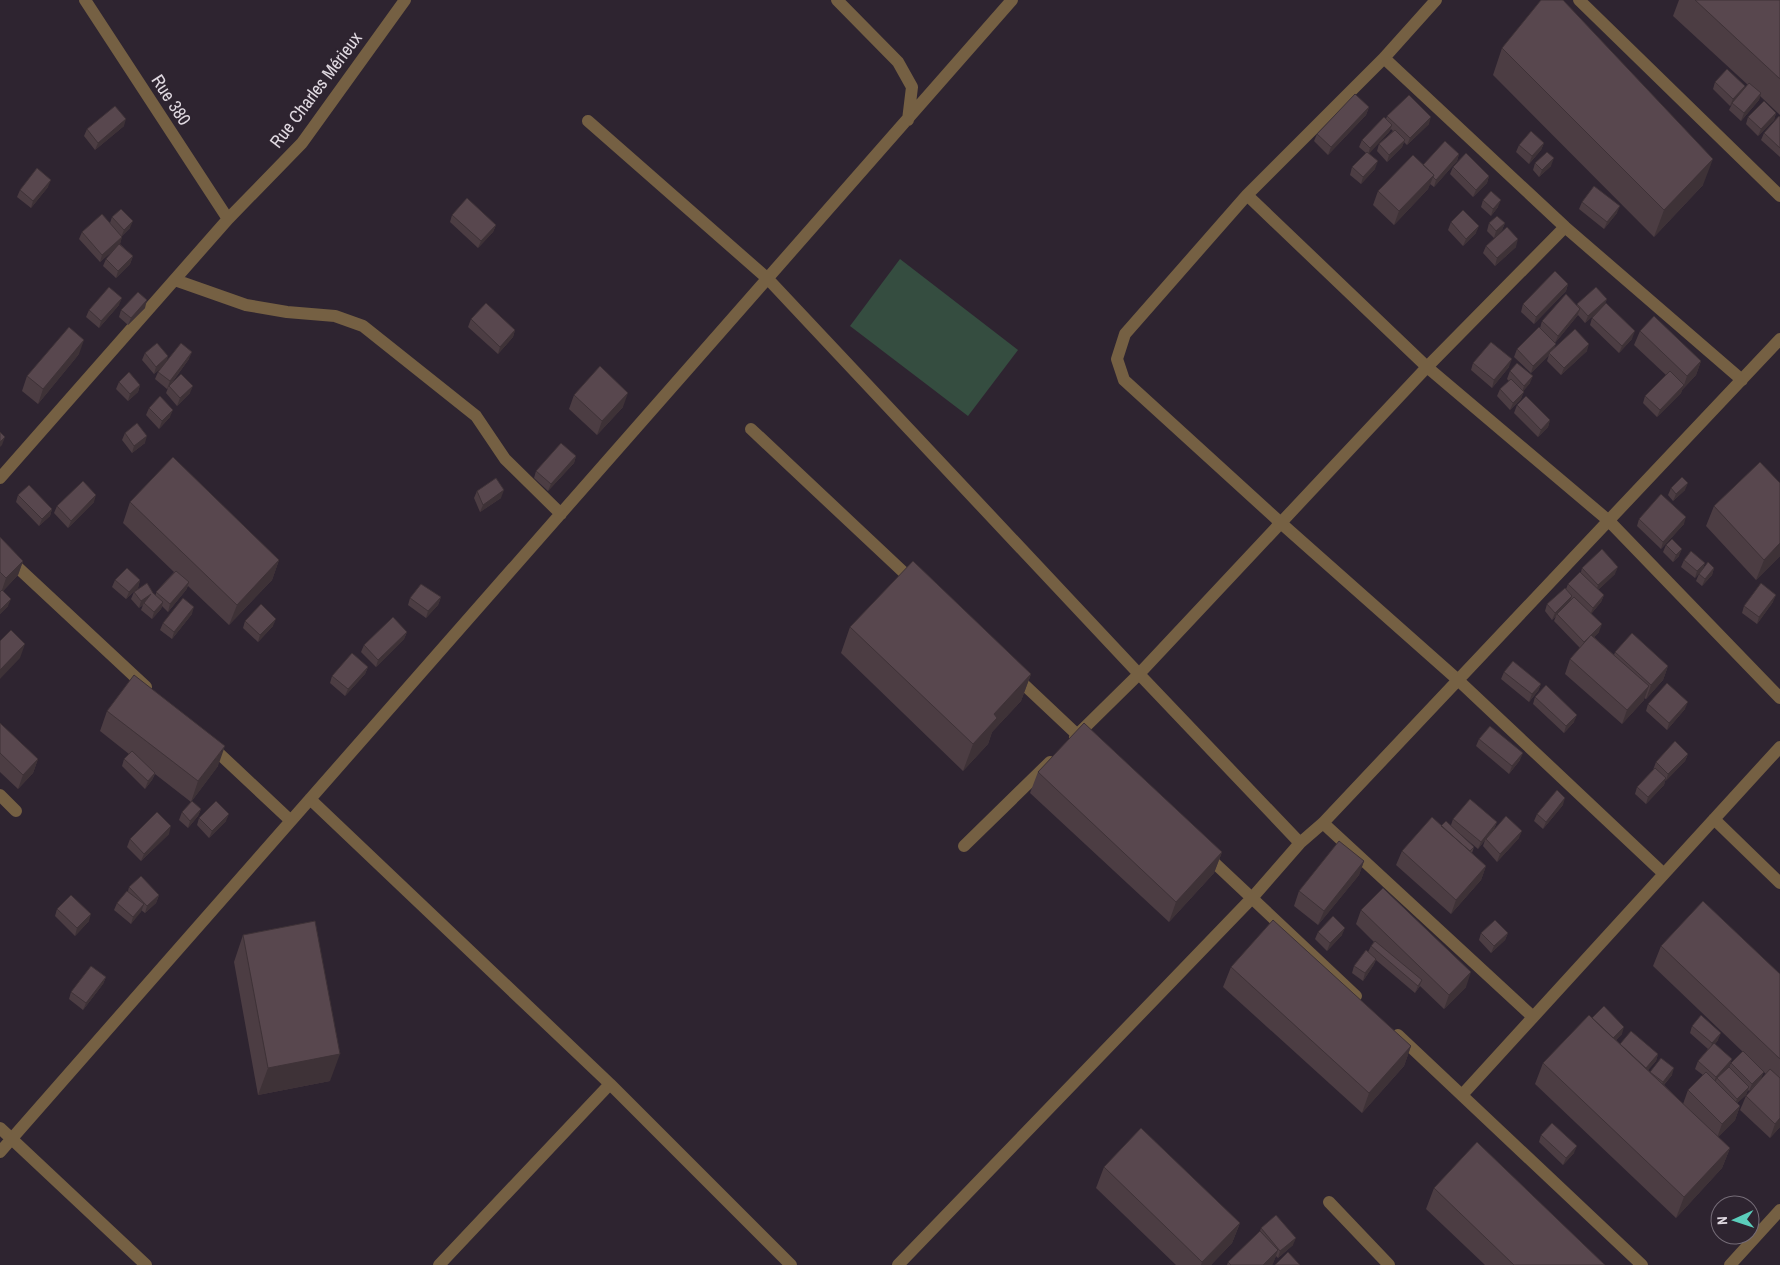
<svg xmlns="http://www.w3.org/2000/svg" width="1780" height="1265" font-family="'Archivo Narrow',sans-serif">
<rect width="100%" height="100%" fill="#2e2430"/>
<!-- green -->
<path fill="#354d40" d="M900,259L1018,350L968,416L850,326Z"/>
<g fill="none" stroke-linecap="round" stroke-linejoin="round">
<!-- minor -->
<path stroke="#756043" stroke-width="12" d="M85,0L228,219
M837,0L898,62L912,87L908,120
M1436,0L1384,58L1247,195L1125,334L1117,359L1124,380L1282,524L1458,680L1664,874
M1579,0L1780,196
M1384,58L1565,227L1742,380
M588,121L768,279L1139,674L1300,843
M1247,195L1427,367L1609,521L1780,698
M175,280L246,305L287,312L335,316L363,326L476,416L505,459L561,514
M751,429L915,583
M0,478L228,219L302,143L405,0
M0,551L146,687
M1015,676L1086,743
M1075,737L1139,674L1427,367L1565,227
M209,744L291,821
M0,795L16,811
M310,799L610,1084
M1714,819L1780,883
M1323,823L1533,1017
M964,846L1050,762
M1205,854L1356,996
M1398,1035L1642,1265
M1462,1095L1780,747
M0,1128L146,1265
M0,1152L1012,0
M1329,1202L1389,1265
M439,1265L610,1084L791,1265
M898,1265L1252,898L1300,843L1323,823L1780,339
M1730,1265L1780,1210"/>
</g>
<!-- wall -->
<path fill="#4c3d43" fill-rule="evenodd" d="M1679,0H1780V115L1760,96L1759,100L1741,121L1729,110L1732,104L1730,106L1713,89L1715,82L1745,86L1744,89L1748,85L1673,16Z
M1502,48L1703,185L1654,237L1493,75Z
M1369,107L1366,115L1328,155L1314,141L1317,134Z
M1776,113L1774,120L1758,136L1746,124L1748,117Z
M1387,116L1429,124L1407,145L1404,142L1402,147L1387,162L1377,151L1379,144L1393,131L1391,129L1389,132L1369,153L1375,169L1361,184L1350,175L1352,167L1366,153L1359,147L1362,140L1386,119Z
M1780,117V157L1761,140L1764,133Z
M124,126L95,150L84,136L87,129Z
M1544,143L1541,150L1529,164L1516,152L1519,145Z
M1459,154L1457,161L1434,187L1430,184L1428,189L1394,225L1373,205L1378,191L1423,165Z
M1535,163L1551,166L1539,177L1533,170Z
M1453,167L1489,176L1487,183L1473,197L1450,174Z
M48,187L31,208L17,197L20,190Z
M1483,200L1498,207L1491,216L1481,207Z
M1582,202L1617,213L1604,229L1579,209Z
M452,215L496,225L493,232L478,248L450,222Z
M112,217L130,228L122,236L120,244L133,256L130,264L116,278L103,266L106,259L117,247L100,262L79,239L82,232L110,223Z
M1451,222L1476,233L1463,246L1448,230Z
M1489,223H1505L1502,230L1494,238L1487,231Z
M1486,246L1516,247L1495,266L1483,253Z
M1568,284L1566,291L1534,324L1521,312L1523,304Z
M1607,299L1604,305L1632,339L1619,353L1590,325L1592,318L1600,310L1585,323L1578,315L1555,343L1554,349L1587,351L1561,375L1547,361L1549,355L1531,373L1514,357L1517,349L1540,328L1542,321L1577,306V304Z
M119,305L99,328L86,317L89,310Z
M145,308L128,325L119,317L121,310Z
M471,319L515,330L513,337L498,354L468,327Z
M1640,331L1701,361L1696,375L1682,390L1681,393L1657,417L1643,403L1645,396L1666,375L1634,345Z
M145,353L168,356L166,361L189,359L171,384L190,393L177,406L166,393L168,388L167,389L155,379L158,372L163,366L154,374L142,360Z
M79,354L38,404L22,391L27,376Z
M1473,363L1509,367L1492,388L1471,370Z
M1510,371L1530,383L1523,391L1521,399L1510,410L1497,396L1500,389L1509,381L1507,379Z
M119,382L140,385L138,392L128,401L116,389Z
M574,395L623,407L597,435L569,409Z
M1517,405L1550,420L1548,427L1538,437L1514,413Z
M149,408L170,417L159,429L146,415Z
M125,433L145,443L132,453L122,440Z
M576,456L574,463L548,491L534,478L536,471Z
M1671,488L1685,490L1673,501L1668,495Z
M477,491L501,498L480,512L474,498Z
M18,495L52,509L50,516L39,526L16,502Z
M94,502L68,528L54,513L57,506Z
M130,502L279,560L272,580L229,625L188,586L186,590L168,612L162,606L161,609L152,619L141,610L143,605L139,608L131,599L134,592L153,593L156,595V592L174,572L123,523Z
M1714,506L1780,556L1756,580L1706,526Z
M1639,519L1684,524L1661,549L1637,526Z
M0,537L23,561L18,575L3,591L8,606L0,614Z
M1666,545L1679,556L1673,562L1663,552Z
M1684,560L1705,563L1702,570L1714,568L1712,575L1702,586L1696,581L1699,574L1702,570L1695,578L1681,567Z
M1582,568L1615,574L1598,590L1604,595L1601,602L1591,614L1599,632L1594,637L1614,655L1615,652L1668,666L1663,680L1646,699L1644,698V700L1622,724L1565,674L1570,659L1580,648L1554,621L1556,616L1552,620L1545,611L1547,604L1566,589L1568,584L1581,572Z
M115,580H140L138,588L126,599L112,587Z
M441,597L438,605L426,618L408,605L410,598Z
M1773,602L1757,624L1742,613L1744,606Z
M192,614L172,639L160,630L163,623Z
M245,621L273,626L258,642L243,628Z
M850,627L1031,674L1021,701L992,732L988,744L963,771L841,653Z
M407,632L404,639L376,667L361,652L364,645Z
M368,667L365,674L345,696L330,683L332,676Z
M1504,672L1541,684L1538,691L1529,702L1501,679Z
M1535,697L1574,722L1564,733L1533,704Z
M1648,704L1685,709L1667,730L1646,711Z
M107,711L218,766L191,802L155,774L152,780L145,789L122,766L124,759L129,754L100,731Z
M0,723L38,759L33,773L18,789L0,772Z
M1479,739L1520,760L1509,774L1476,746Z
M1688,754L1685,761L1665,781L1664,785L1646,804L1635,794L1637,787L1653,770L1656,762Z
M1038,772L1222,852L1214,873L1169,922L1030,793Z
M1563,805L1543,829L1534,821L1537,814Z
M201,809L198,816L188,828L179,820L182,812Z
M199,818L226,821L209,838L197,825Z
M1453,819L1497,822L1494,829L1519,838L1497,862L1483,846L1485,840L1478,849L1459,833L1474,847L1472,853L1486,866L1481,880L1451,914L1396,865L1402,851L1441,826L1451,825Z
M169,834L141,861L127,847L130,839Z
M1364,861L1359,875L1318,925L1294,906L1299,891Z
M129,887L159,895L156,903L145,913L141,910L131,924L114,910L117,903L128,891Z
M57,909L89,921L75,936L55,916Z
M1361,910L1466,987L1444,1009L1420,986L1415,993L1376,960L1373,966L1363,981L1352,973L1354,966L1368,952L1371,946L1374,942L1356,924Z
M1318,932L1342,935L1327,951L1315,939Z
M1481,933H1508L1505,940L1491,953L1479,940Z
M243,935L330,1081L258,1095L234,962Z
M1661,946L1780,974V1127L1770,1138L1740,1110L1746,1096L1757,1084L1749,1091L1748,1090L1746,1095L1737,1103L1740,1106L1735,1120L1718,1137L1730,1148L1722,1168L1676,1218L1535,1084L1543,1063L1592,1018L1622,1034L1616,1040L1620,1044L1658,1054L1656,1061L1648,1070L1650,1072L1672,1075L1664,1085L1683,1104L1688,1090L1703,1075L1695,1069L1698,1061L1708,1049L1690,1033L1692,1026L1718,1040L1715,1044L1732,1059L1729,1066L1725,1071L1729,1067L1731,1063L1743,1052L1653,966ZM1752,1060L1766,1074L1762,1079Z
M1231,967L1411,1046L1404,1066L1362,1113L1223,987Z
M106,977L103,984L83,1010L69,999L71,992Z
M1541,1135L1574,1153L1563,1165L1539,1142Z
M1104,1167L1240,1223L1232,1243L1211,1265H1176L1096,1188Z
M1434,1188L1605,1265H1485L1426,1209Z
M1261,1228L1293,1245L1278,1258L1276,1256L1272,1265H1227L1228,1262L1260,1231Z"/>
<!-- shaded-wall -->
<path fill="#3e3237" d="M1745,86L1743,93L1730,106L1733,99Z
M1761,93L1759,100L1741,121L1744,113Z
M1369,107L1366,115L1328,155L1331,147Z
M1776,113L1774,120L1758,136L1761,129Z
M1431,117L1429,124L1407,145L1410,138Z
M126,119L124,126L95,150L98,143Z
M1392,125L1389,132L1368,155L1370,148Z
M1405,140L1402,147L1387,162L1389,155Z
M1544,143L1541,150L1529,164L1532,156Z
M1459,154L1457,161L1434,187L1436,180Z
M1554,158L1551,166L1539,177L1542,170Z
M1713,159L1703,185L1654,237L1664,210Z
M1378,161L1375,169L1361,184L1363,177Z
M1434,175L1428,189L1394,225L1399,211Z
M1489,176L1487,183L1473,197L1476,190Z
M51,180L48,187L31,208L33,201Z
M1501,200L1498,207L1491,216L1493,209Z
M1620,206L1617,213L1604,229L1607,222Z
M133,221L130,228L121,237L124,230Z
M1505,223L1502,230L1494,238L1496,231Z
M496,225L493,232L478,248L481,241Z
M1479,226L1476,233L1463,246L1466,239Z
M122,237L120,244L100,262L102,255Z
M1518,239L1516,247L1495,266L1497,258Z
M133,256L130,264L116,278L118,271Z
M1568,284L1566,291L1534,324L1536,317Z
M122,298L119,305L99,328L101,321Z
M1607,299L1604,306L1585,323L1588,316Z
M147,300L145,308L128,325L131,318Z
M1580,309L1577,316L1555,343L1558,336Z
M515,330L513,337L498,354L500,347Z
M1635,331L1632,339L1619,353L1622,346Z
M84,340L79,354L38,404L43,389Z
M1556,344L1553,351L1549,353V355L1531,373L1533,366Z
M1589,344L1587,351L1561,375L1564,368Z
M192,352L189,359L167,389L170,381Z
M168,356L166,364L154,374L156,367Z
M1512,359L1509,367L1492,388L1494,380Z
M1701,361L1696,375L1682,390L1681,393L1657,417L1660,410L1684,385L1687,376Z
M1533,376L1530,383L1522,393L1524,386Z
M140,385L138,392L128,401L130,394Z
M193,386L190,393L177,406L180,398Z
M1524,392L1521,399L1510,410L1513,403Z
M628,393L623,407L597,435L602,421Z
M173,410L170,417L159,429L162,421Z
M1550,420L1548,427L1538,437L1541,430Z
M147,436L145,443L132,453L134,446Z
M5,437L2,445L0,447V442Z
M576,456L574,463L548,491L551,484Z
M1688,483L1685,490L1673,501L1676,494Z
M504,490L501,498L480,512L483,505Z
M96,495L94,502L68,528L71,521Z
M52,509L50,516L39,526L42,519Z
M1686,517L1684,524L1661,549L1663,542Z
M1780,543V556L1756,580L1764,560Z
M1682,549L1679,556L1673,562L1676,555Z
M279,560L272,580L229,625L237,605Z
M23,561L18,575L1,593L6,578Z
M1705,563L1702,570L1695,578L1697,571Z
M1618,567L1615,574L1596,592L1598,585Z
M1714,568L1712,575L1702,586L1705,579Z
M140,580L138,588L126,599L129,592Z
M189,582L186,590L168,612L170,604Z
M151,594L144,603L143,605L139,608L141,601Z
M1604,595L1601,602L1590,615L1593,608Z
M1776,595L1773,602L1757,624L1759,617Z
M1572,596L1569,603L1557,614L1556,616L1552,620L1555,613Z
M441,597L438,605L426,618L428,611Z
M11,599L8,606L0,614V610Z
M163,602L161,609L152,619L154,612Z
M194,607L192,614L172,639L174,632Z
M276,619L273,626L258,642L260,635Z
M1602,624L1599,632L1582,649L1584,642Z
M407,632L404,639L376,667L378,660Z
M25,644L20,658L0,679V670Z
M1668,666L1663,680L1646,699L1651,685Z
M368,667L365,674L345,696L348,689Z
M1031,674L1021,701L992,732L988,744L963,771L973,744L994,714Z
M1541,684L1538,691L1529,702L1532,694Z
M1649,686L1644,700L1622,724L1627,710Z
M1688,702L1685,709L1667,730L1669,723Z
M1577,715L1574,722L1564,733L1566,726Z
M225,746L218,766L191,802L198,781Z
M1523,753L1520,760L1509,774L1512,766Z
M1688,754L1685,761L1666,781L1668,774Z
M38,759L33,773L18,789L23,775Z
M155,773L152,780L145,789L148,781Z
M1666,778L1664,785L1646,804L1648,797Z
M1565,798L1563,805L1543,829L1546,822Z
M201,809L198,816L188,828L190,821Z
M229,814L226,821L209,838L212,831Z
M1497,822L1494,829L1478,849L1481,842Z
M171,826L169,834L141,861L144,854Z
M1522,831L1519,838L1497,862L1500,854Z
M1222,852L1214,873L1169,922L1176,902Z
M1364,861L1359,875L1318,925L1324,911Z
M1486,866L1481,880L1451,914L1456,900Z
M159,895L156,903L145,913L147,906Z
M144,904L141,912L131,924L133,917Z
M91,914L89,921L75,936L77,928Z
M1345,928L1342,935L1327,951L1330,943Z
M1508,933L1505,940L1491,953L1494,946Z
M1376,959L1373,966L1363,981L1365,973Z
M1471,972L1466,987L1444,1009L1449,995Z
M106,977L103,984L83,1010L86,1003Z
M1422,980L1419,987L1415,993L1418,986Z
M1624,1027L1622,1034L1605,1050L1608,1043Z
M1721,1033L1718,1040L1710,1050L1712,1043Z
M1411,1046L1404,1066L1362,1113L1369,1093Z
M340,1054L330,1081L258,1095L268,1068Z
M1658,1054L1656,1061L1642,1077L1644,1070Z
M1732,1059L1729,1066L1718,1079L1717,1078L1716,1081L1713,1084L1716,1077Z
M1674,1068L1672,1075L1660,1089L1663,1082Z
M1764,1072L1761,1079L1749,1091L1752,1084Z
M1749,1087L1746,1095L1734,1106L1737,1099Z
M1740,1106L1735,1120L1717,1138L1722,1124Z
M1780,1118V1127L1770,1138L1775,1124Z
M1577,1146L1574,1153L1563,1165L1566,1158Z
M1730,1148L1722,1168L1676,1218L1684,1197Z
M1240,1223L1232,1243L1211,1265H1201L1202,1262Z
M1296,1238L1293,1245L1278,1258L1280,1251Z
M1278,1250L1273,1264L1272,1265H1263Z"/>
<!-- building -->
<path fill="#58474e" stroke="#3e3237" d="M1541,0H1563L1713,159L1664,210L1502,48Z
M1695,0H1780V79Z
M1727,69L1745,86L1733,99L1715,82Z
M1749,83L1761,93L1744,113L1732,103Z
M1355,94L1369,107L1331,147L1317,134Z
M1409,95L1431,117L1410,138L1387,116Z
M1764,101L1776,113L1761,129L1748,117Z
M115,106L126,119L98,143L87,129Z
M1779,116L1780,117V148L1764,133Z
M1384,117L1392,125L1370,148L1362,140Z
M1395,130L1405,140L1389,155L1379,144Z
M1531,131L1544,143L1532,156L1519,145Z
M1445,141L1459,154L1436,180L1433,177L1434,175L1423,165Z
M1367,152L1378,161L1363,177L1352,167Z
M1547,152L1554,158L1542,170L1535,163Z
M1466,153L1489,176L1476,190L1453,167Z
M1413,155L1434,175L1399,211L1378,191Z
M37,168L51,180L33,201L20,190Z
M1594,186L1620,206L1607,222L1582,202Z
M1491,191L1501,200L1493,209L1483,200Z
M467,198L496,225L481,241L452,215Z
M121,209L133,221L124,230L112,217Z
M1463,210L1479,226L1466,239L1451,222Z
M102,214L122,237L102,255L82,232Z
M1497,216L1505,223L1496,231L1489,223Z
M1507,227L1518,239L1497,258L1486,246Z
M119,244L133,256L118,271L106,259Z
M1555,271L1568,284L1536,317L1523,304Z
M109,287L122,298L101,321L89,310Z
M1596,287L1607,299L1588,316L1577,304Z
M138,292L147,300L131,318L121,310Z
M1566,294L1580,309L1558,336L1542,321Z
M486,303L515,330L500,347L471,319Z
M1606,303L1635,331L1622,346L1592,318Z
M1654,316L1701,361L1687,376L1640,331Z
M69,327L84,340L43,389L27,376Z
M1539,327L1556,344L1533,366L1517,349Z
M1575,329L1589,344L1564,368L1549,353Z
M1491,342L1512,359L1494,380L1473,363Z
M157,343L168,356L156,367L145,353Z
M181,343L192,352L170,381L158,372Z
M1517,363L1533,376L1524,386L1510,371Z
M600,366L628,393L602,421L574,395Z
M1670,371L1684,385L1660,410L1645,396Z
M129,372L140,385L130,394L119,382Z
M181,374L193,386L180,398L169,386Z
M1511,379L1524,392L1513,403L1500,389Z
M160,396L173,410L162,421L149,408Z
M1526,396L1550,420L1541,430L1517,405Z
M137,423L147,436L134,446L125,433Z
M0,432L5,437L0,442Z
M561,443L576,456L551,484L536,471Z
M173,457L279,560L237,605L130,502Z
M1760,462L1780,483V543L1764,560L1714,506Z
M1682,477L1688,483L1676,494L1671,488Z
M496,478L504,490L483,505L477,491Z
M83,481L96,495L71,521L57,506Z
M29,485L52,509L42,519L18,495Z
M1661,494L1686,517L1663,542L1639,519Z
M0,537L23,561L6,578L0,572Z
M1672,539L1682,549L1676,555L1666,545Z
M1602,549L1618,567L1598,585L1582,568Z
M1691,551L1705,563L1697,571L1684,560Z
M913,561L1031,674L994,714L997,718L973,744L850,627Z
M1708,562L1714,568L1705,579L1699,574Z
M127,568L140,580L129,592L115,580Z
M176,571L189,582L170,604L156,592Z
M1580,572L1604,595L1593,608L1568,584Z
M147,583L153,593L163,602L154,612L144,603L151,594L141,601L134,592Z
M1761,583L1776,595L1759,617L1744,606Z
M421,584L441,597L428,611L410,598Z
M1565,588L1572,596L1555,613L1547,604Z
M2,590L11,599L0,610V592Z
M1574,597L1602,624L1584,642L1557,614Z
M183,598L194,607L174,632L163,623Z
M261,604L276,619L260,635L245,621Z
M393,617L407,632L378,660L364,645Z
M11,630L25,644L0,670V641Z
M1632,633L1668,666L1651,685L1615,652Z
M1591,635L1649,686L1627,710L1570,659Z
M352,653L368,667L348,689L332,676Z
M1513,661L1541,684L1532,694L1504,672Z
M134,675L225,746L198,781L107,711Z
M1667,683L1688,702L1669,723L1648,704Z
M1546,685L1577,715L1566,726L1535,697Z
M0,723L38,759L23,775L0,753Z
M1084,723L1222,852L1176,902L1038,772Z
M1490,726L1523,753L1512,766L1479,739Z
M1675,741L1688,754L1668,774L1656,762Z
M132,751L155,773L148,781L124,759Z
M1655,768L1666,778L1648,797L1637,787Z
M1557,790L1565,798L1546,822L1537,814Z
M1470,799L1497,822L1481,842L1453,819Z
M192,801L201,809L190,821L182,812Z
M216,801L229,814L212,831L199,818Z
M157,812L171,826L144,854L130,839Z
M1506,816L1522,831L1500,854L1486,839Z
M1432,817L1486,866L1456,900L1402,851Z
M1446,821L1474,847L1470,851L1441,826Z
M1339,841L1364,861L1324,911L1299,891Z
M141,876L159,895L147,906L129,887Z
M1383,888L1471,972L1449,995L1361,910Z
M127,891L144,904L133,917L117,903Z
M71,895L91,914L77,928L57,909Z
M1703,901L1780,974V1059L1661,946Z
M1333,916L1345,928L1330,943L1318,932Z
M1273,920L1411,1046L1369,1093L1231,967Z
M1495,920L1508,933L1494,946L1481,933Z
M315,921L340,1054L268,1068L243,935Z
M1375,941L1422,980L1418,986L1371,946Z
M1366,950L1376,959L1365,973L1354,966Z
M91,966L106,977L86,1003L71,992Z
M1604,1006L1624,1027L1613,1038L1592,1018Z
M1589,1015L1730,1148L1684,1197L1543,1063Z
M1701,1015L1721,1033L1712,1043L1692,1026Z
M1631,1031L1658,1054L1646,1068L1620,1044Z
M1714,1043L1732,1059L1716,1077L1698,1061Z
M1743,1051L1764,1072L1752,1084L1731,1063Z
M1661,1058L1674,1068L1663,1082L1650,1072Z
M1729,1067L1749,1087L1737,1099L1717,1078Z
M1770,1069L1780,1078V1118L1775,1124L1746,1096Z
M1706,1072L1740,1106L1722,1124L1688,1090Z
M1552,1123L1577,1146L1566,1158L1541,1135Z
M1141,1128L1240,1223L1202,1262L1104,1167Z
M1477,1142L1605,1265H1514L1434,1188Z
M1276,1215L1296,1238L1280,1251L1261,1228Z
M1260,1231L1278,1250L1263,1265H1231L1228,1262Z
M1288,1252L1300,1265H1275Z"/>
<g text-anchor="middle" stroke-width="4" stroke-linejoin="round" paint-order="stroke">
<!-- street labels -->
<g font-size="18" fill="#e0d9e1" stroke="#2e2430">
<text transform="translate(316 90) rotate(-53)" y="6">Rue Charles Mérieux</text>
<text transform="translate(171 100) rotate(57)" y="6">Rue 380</text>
</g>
</g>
<!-- north arrow -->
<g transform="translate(1735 1220) rotate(267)"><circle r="24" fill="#2e2430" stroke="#756c77"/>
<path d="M0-4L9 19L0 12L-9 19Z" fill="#5bcebc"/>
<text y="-8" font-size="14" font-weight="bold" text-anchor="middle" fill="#e0d9e1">N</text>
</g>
</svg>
